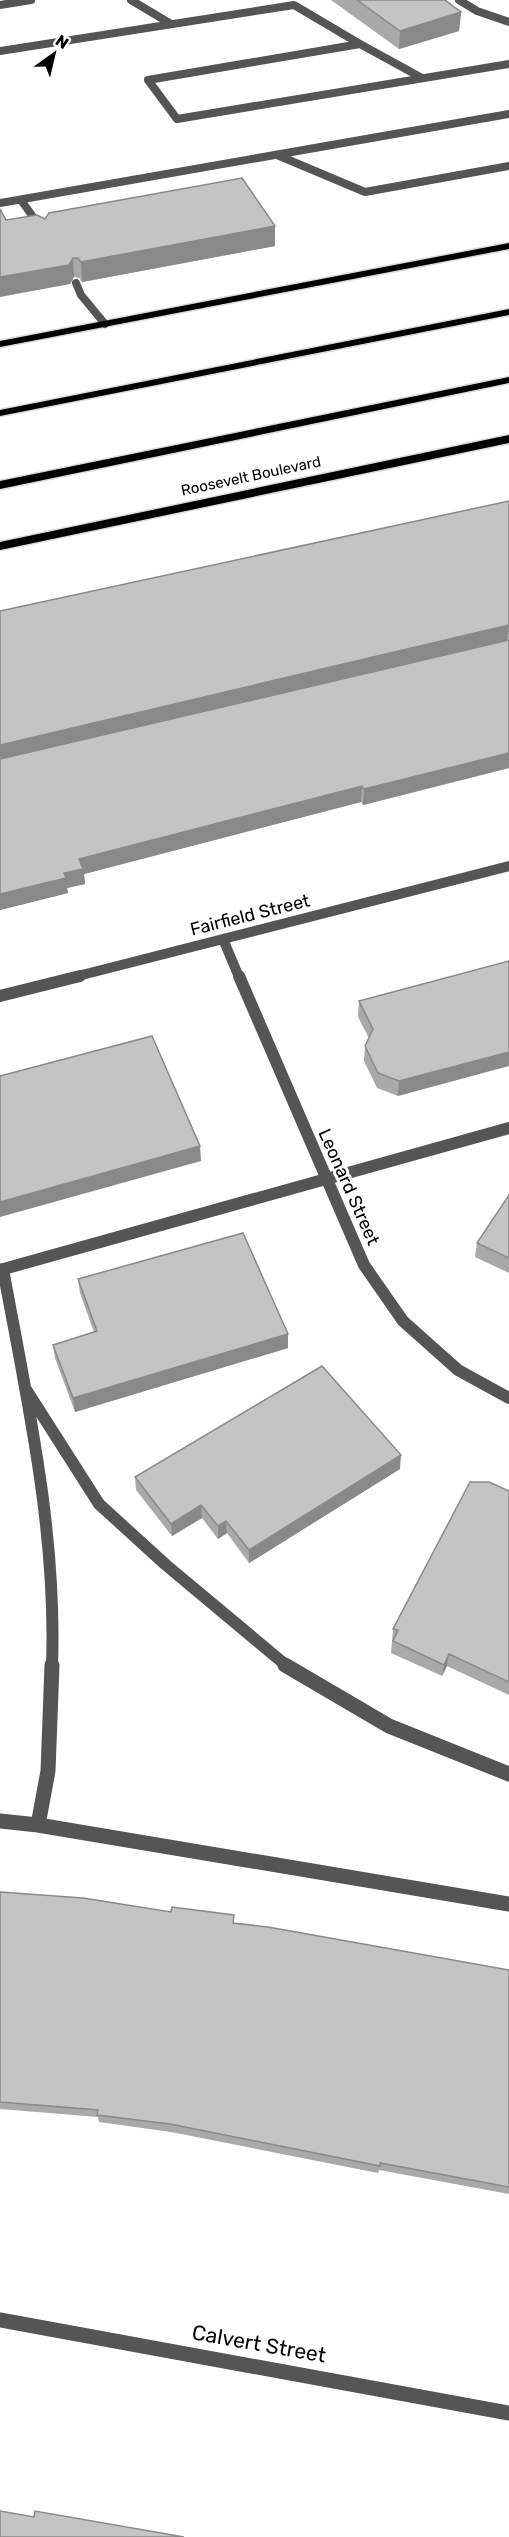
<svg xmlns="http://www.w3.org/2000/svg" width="509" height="2537" font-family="Rubik,sans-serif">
<rect width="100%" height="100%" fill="#fff"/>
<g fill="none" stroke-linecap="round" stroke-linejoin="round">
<defs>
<path id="trunk" d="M509,243V249L0,347V341Z
M509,309V315L0,416V410Z
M509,377V383L0,489V481Z
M509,435V443L0,550V542Z"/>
</defs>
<!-- trunk casing -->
<use href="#trunk" stroke="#dbdbdb" stroke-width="3"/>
<!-- service-far2 -->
<path stroke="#555" stroke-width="8" d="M131,0L171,24
M459,0L477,11L509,22
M0,5L31,0
M0,51L294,5L360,44
M422,78L360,44L148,80L177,119L509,64
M277,155L365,192L509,166
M21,200L41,228
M0,203L509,114
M76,283L81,295L105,324"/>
<!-- service-far1 -->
<path stroke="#555" stroke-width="12" d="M3,1269C27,1400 57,1532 52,1666
M0,1270L509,1128
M25,1388L99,1504L166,1565L287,1666"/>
<!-- service -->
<path stroke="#555" stroke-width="15" d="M285,1665L389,1726L509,1774
M0,1821L38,1825L509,1904
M38,1825L48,1771L52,1665"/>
<!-- minor-far2 -->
<path stroke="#555" stroke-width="10" d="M223,939L239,977
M74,977L509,866"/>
<!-- minor-far1 -->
<path stroke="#555" stroke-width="12" d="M239,976L364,1265L403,1321L458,1370L509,1398
M0,996L80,976"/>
<!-- minor -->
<path stroke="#555" stroke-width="15" d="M0,2320L509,2413"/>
<!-- trunk -->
<use href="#trunk" fill="#000" fill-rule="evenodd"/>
</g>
<!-- wall -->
<path fill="#a9a9a9" d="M331,0H445L461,12L459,31L399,49Z
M45,219L275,226V246L82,282L79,278L74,277L70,284L6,220Z
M509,501V768L363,805L361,802L84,874L85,884L67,888L68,893L0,910Z
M509,961L398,1096L377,1088L364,1061L365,1046L369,1038L358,1017L359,1001Z
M509,1195V1273L475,1257L477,1243Z
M78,1279L288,1348L75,1412L55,1358L53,1345L94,1332L80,1293Z
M400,1469L249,1563L227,1533L218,1539L202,1518L172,1536L136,1490L135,1477Z
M509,1491V1695L447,1666L442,1676L391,1653L393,1629Z
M0,1892L171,1912L234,1915V1923L509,1970V2194L379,2170L378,2173L171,2132L99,2122L98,2117L0,2109Z"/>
<!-- shaded-wall -->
<path fill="#898989" d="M461,12L459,31L399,49L400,31Z
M275,226V246L82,282L81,262Z
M73,258L74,277L70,284L0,297V277Z
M509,625L507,641L0,761V745Z
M509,753V768L363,805L364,789Z
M362,786L361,802L84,874L85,884L67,888L68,893L0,910V894L79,859Z
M509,1052V1066L398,1096L399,1081Z
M200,1146L201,1161L0,1217V1202Z
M288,1334V1348L75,1412L73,1398Z
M401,1455L400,1469L249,1563V1550Z
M201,1505L202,1518L172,1536L171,1524Z
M226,1521L227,1533L218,1539V1526Z
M449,1654L447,1666L442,1676L444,1665Z"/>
<!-- building -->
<path fill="#c4c4c4" stroke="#898989" stroke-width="1.5" d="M357,0H445L461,12L400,31Z
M242,178L275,226L81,262L78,258H73L69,265L0,277V209L6,220L37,215L45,219L49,213Z
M509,501V625L0,745V611Z
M509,640V753L364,789L362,786L79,859L83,869L64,873L66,878L0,894V759Z
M509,961V1052L399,1081L378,1073L365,1046L373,1029L359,1001Z
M152,1036L200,1146L0,1202V1076Z
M509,1195V1258L477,1243Z
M243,1233L288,1334L73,1398L53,1345L97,1331L78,1279Z
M322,1366L401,1455L249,1550L226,1521L218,1526L201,1505L171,1524L135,1477Z
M470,1482H489L509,1491V1682L449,1654L444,1665L393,1641L398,1630L393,1629Z
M0,1892L83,1898L171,1912L172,1907L234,1915L233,1923L268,1927L509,1970V2187L380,2163V2166L170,2124L97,2115L98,2110L0,2102Z
M0,2511L34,2517L35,2511L184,2537H0Z"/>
<g text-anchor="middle" stroke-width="6" stroke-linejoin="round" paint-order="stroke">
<!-- far-street labels -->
<g font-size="15" fill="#000" stroke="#fff">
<text transform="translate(251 476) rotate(-12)" y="5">Roosevelt Boulevard</text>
</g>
<!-- street labels -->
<g font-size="18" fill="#000" stroke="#fff">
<text transform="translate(250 915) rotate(-14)" y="6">Fairfield Street</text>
<text transform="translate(349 1187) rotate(66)" y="6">Leonard Street</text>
</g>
<!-- near-street labels -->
<g font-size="21" fill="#000" stroke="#fff">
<text transform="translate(259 2344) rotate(10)" y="7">Calvert Street</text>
</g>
</g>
<!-- north arrow -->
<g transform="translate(54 54) rotate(34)" stroke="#ffffff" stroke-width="4.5" paint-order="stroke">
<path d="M0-4.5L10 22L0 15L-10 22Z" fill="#000000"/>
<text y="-9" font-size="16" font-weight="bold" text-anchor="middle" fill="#000000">N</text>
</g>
</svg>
